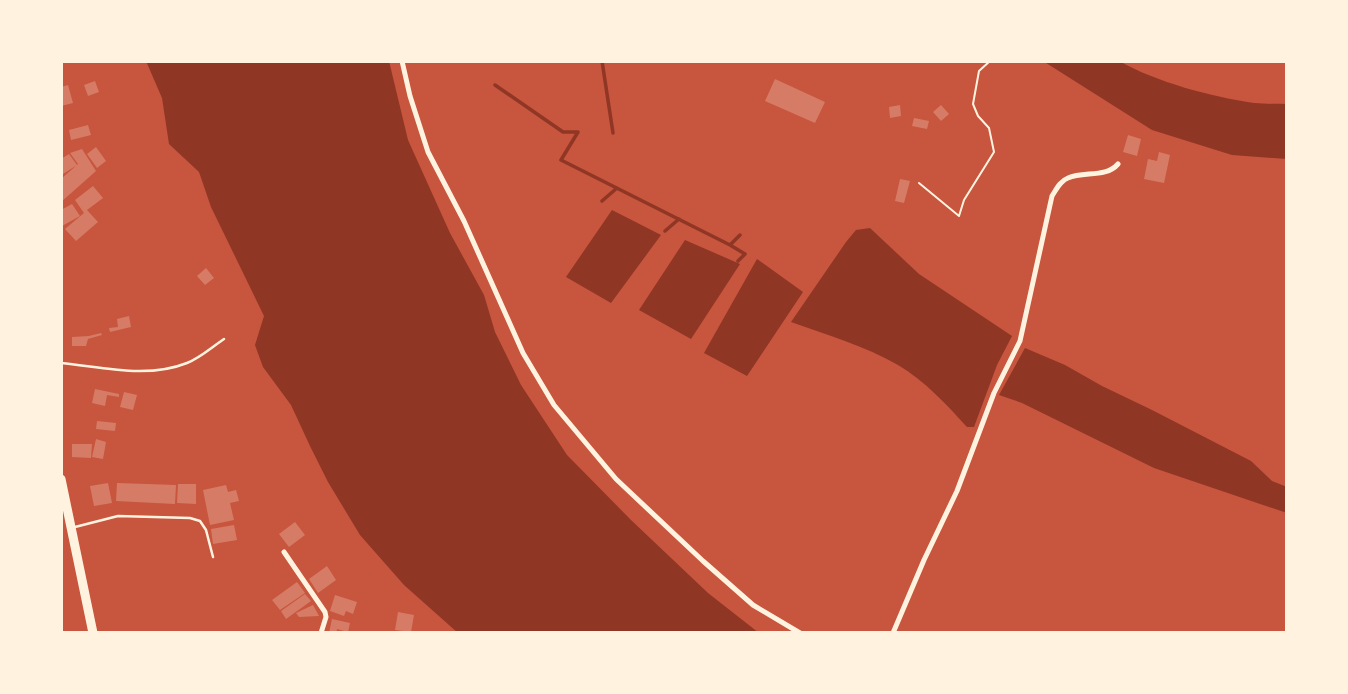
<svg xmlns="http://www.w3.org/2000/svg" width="1348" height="694" font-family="Arial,sans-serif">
<rect width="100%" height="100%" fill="#c8553d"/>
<!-- water -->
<path fill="#8f3625" d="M146,61H389L408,140L450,233L484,295L495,332L521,385L567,455L631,520L708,593L759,633H458L404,585L360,535L328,482L310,446L291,405L263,367L255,345L264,316L211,207L199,172L169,144L162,98Z
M1043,61H1119C1156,82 1212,97 1254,103C1265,104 1276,104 1287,104V159L1232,155L1152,130Z
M612,210L661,235L611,303L566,277Z
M870,228L919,274L1012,336L997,365L974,427H967C946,404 925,381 898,365C865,346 827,335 791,322L846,242L856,230Z
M685,240L740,264L691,339L639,310Z
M757,259L803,292L747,376L704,353Z
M1025,348L1065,365L1102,386L1152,410L1251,461L1272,481L1287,487V513L1154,468L1022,403L999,395Z"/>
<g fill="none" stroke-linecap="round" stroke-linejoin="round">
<!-- stream -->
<path stroke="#8f3625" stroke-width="3.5" d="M602,61L613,133
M495,85L563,132H578L561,160L730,245L740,235
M602,201L617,188
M665,231L679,219
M730,245L745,254L738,261"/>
</g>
<!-- building -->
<path fill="#d67c66" d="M775,79L825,102L815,123L765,101Z
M95,81L99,92L88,96L84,85Z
M68,85L73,103L61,106V87Z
M900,105L901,116L890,118L889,107Z
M941,105L949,114L941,121L933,112Z
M914,118L929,121L927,129L912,126Z
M88,125L91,135L71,140L69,130Z
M1128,135L1141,139L1137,156L1123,152Z
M96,147L106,161L97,168L87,154Z
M82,149L96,171L61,202V179L78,164L70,153Z
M1159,152L1170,155L1164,183L1144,179L1148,159L1157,161Z
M69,154L77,165L63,174L61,171V159Z
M900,179L910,181L904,203L895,201Z
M93,186L103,198L87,210L98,222L76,241L65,229L84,213L75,200Z
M72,204L80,216L62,226L61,210Z
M206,268L214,278L205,285L197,276Z
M129,316L131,327L110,332L109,328L118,327L117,319Z
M101,333L102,335L88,339L86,346H72V337L89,336Z
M95,389L119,394V397L107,395L105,406L92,403Z
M124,392L137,395L133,410L120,407Z
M97,421L116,423L115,431L96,429Z
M96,439L106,442L103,459L92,457Z
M72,444H92L91,458L72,457Z
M108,483L112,503L94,506L90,486Z
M117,483L176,485L175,504L116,501Z
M178,484H196V504L177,503Z
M226,485L228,492L236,490L239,501L230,503L234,520L210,525L203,490Z
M295,522L305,535L289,547L279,534Z
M234,525L237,540L213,544L211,529Z
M327,566L336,580L318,593L309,579Z
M297,582L305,593L280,610L272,600Z
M305,594L311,601L286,619L281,611Z
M335,595L357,602L353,614L346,611L344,616L330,611Z
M313,605L319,616L299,617L296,613Z
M398,612L414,615L411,632L395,630Z
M332,619L350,623L348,632L337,629L336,633H329Z"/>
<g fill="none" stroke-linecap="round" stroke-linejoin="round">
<!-- path -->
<path stroke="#fff3e0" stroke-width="2" d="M919,183L959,216L964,200L994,152L989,128L978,116L973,104L979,71L990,61"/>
<!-- service -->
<path stroke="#fff3e0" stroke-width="2.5" d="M61,363C102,367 147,379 187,363C200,358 212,347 224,339
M75,527L118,516L190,518L200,521L206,530L213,557"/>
<!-- minor -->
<path stroke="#fff3e0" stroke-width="5" d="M402,61L410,96L428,152L464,221L523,353L554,405L616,479L703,561L753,605L800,633
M284,552L325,612L326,617L321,633
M893,633L924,560L957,491L994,393L1020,341L1052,196C1056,190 1060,181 1068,178C1084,171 1106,178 1118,164"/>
<!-- primary -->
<path stroke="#fff3e0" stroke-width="9" d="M61,479L93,633"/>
</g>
<!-- border -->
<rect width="1348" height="694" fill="none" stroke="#fff3e0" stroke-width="126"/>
</svg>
